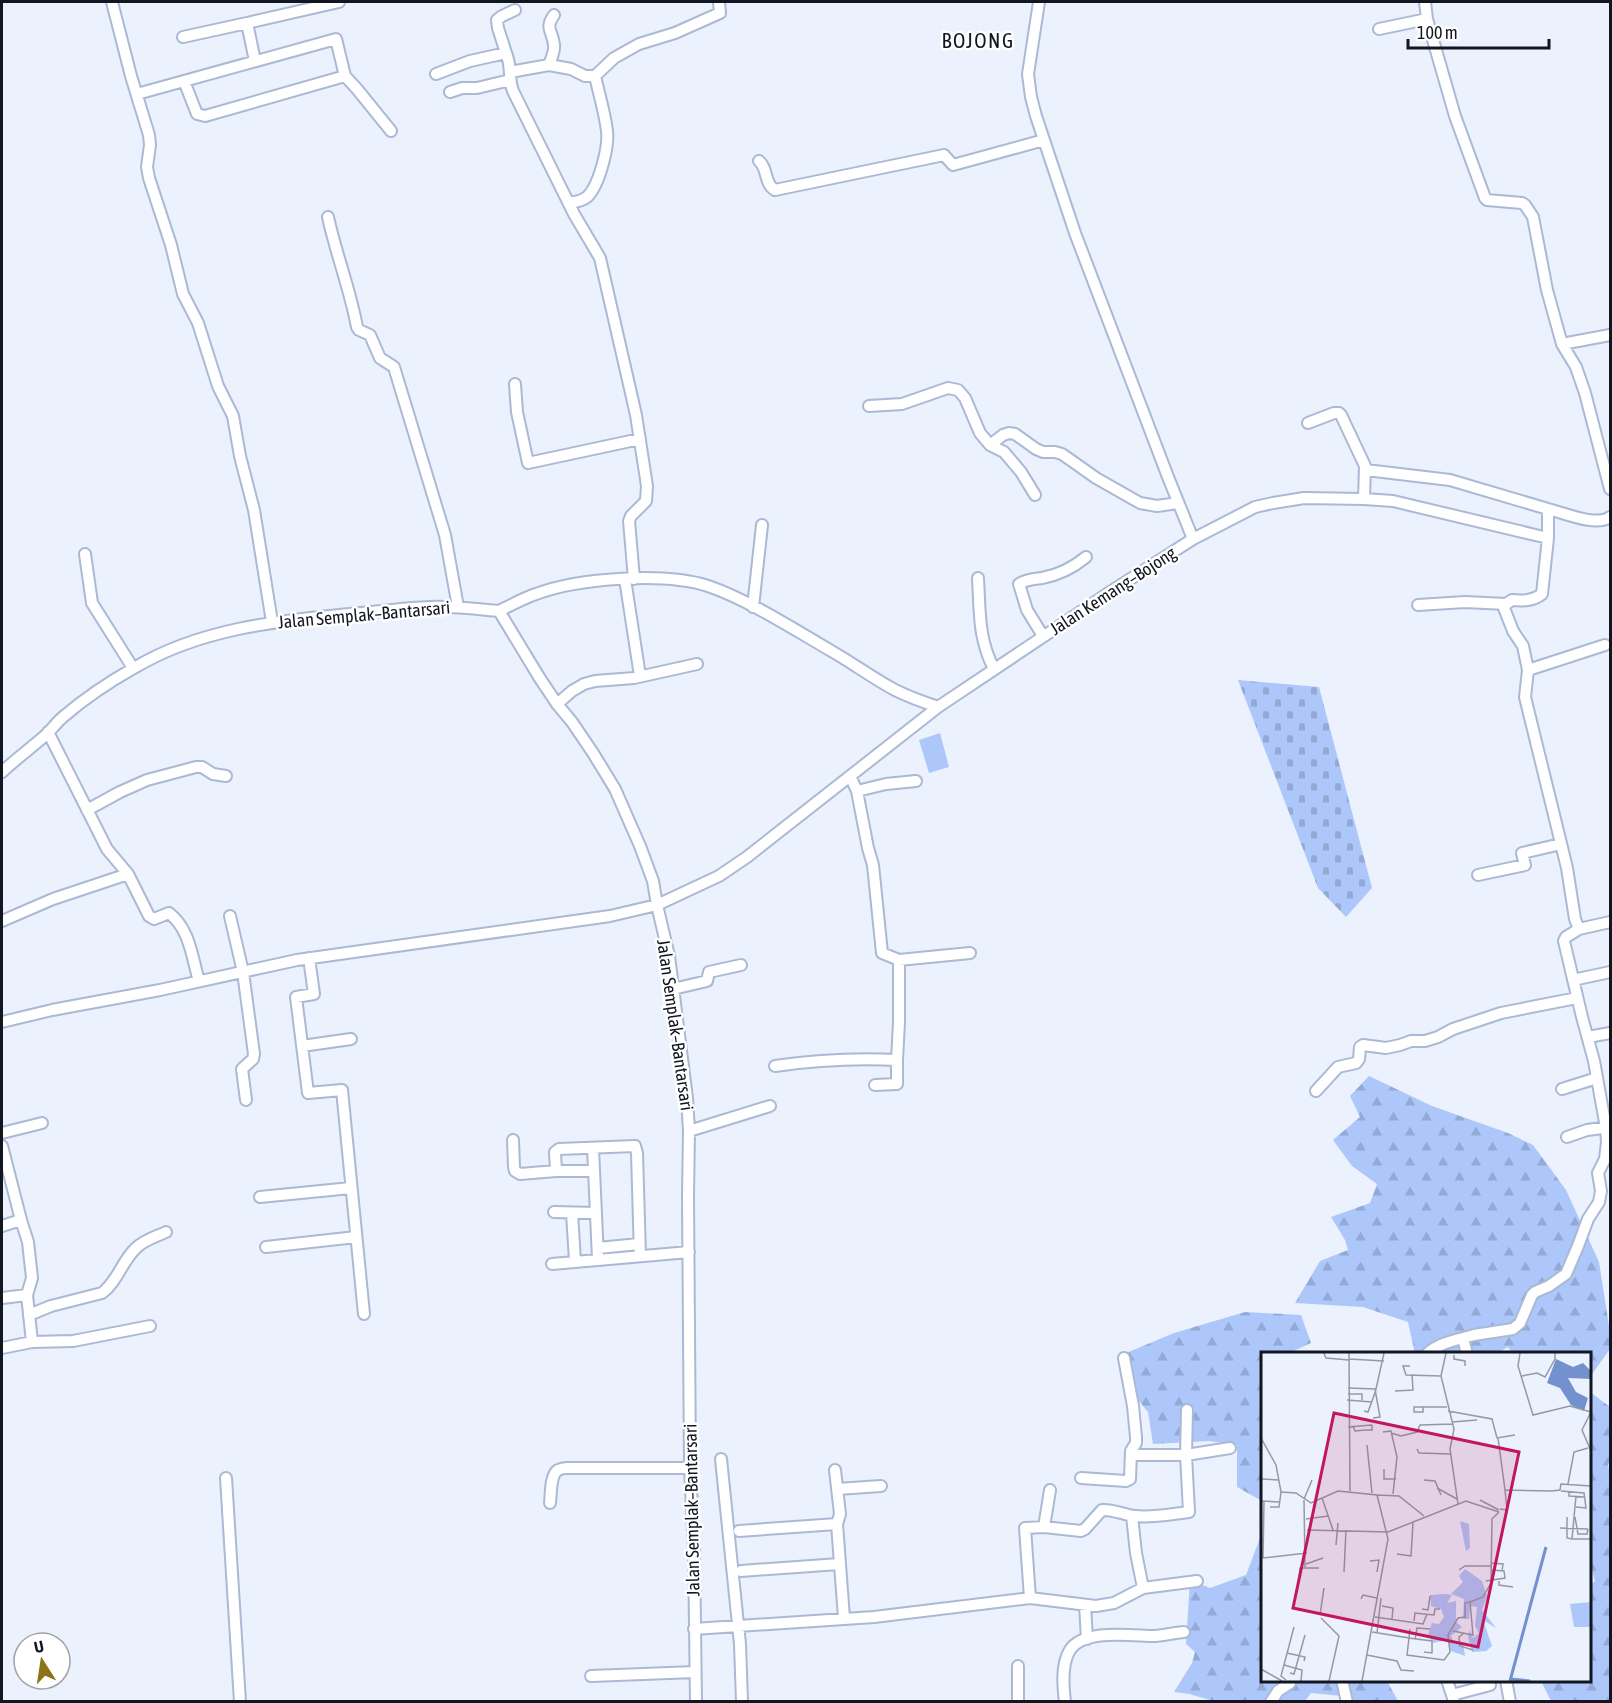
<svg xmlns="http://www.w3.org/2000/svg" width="1612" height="1703" font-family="'Asap Condensed',sans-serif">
<defs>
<pattern id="forest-firs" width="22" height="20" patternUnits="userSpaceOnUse" patternTransform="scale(1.5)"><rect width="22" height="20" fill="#adc7fa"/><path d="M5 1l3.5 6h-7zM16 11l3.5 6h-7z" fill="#94aad6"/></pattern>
<pattern id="cemetery-stones" width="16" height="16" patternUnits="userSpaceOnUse" patternTransform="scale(1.5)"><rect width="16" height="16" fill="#adc7fa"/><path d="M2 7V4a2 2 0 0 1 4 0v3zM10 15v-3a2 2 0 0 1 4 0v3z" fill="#94aad6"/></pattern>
</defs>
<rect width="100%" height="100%" fill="#ebf1fd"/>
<!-- forest -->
<path fill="url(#forest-firs)" d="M1369,1076L1432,1106L1508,1133L1533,1145L1566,1190L1599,1262L1610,1332V1349L1590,1377V1354L1512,1353L1508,1347L1497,1353H1413L1414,1349L1408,1322L1363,1307L1295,1303L1320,1261L1348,1250L1345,1240L1331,1217L1370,1203L1377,1184L1352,1166L1333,1140L1360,1117L1350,1096Z
M1245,1312L1301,1315L1311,1343L1289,1353L1262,1354V1501L1237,1487V1445L1209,1441L1153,1444L1148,1412L1127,1387L1119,1356L1174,1333Z
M1590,1392L1610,1407V1463L1608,1464L1610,1474V1701H1551L1541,1681L1590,1680V1585L1595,1581L1590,1561Z
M1262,1533V1680L1387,1681L1398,1701H1354L1342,1696L1311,1693L1305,1701L1217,1702L1189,1694L1174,1692L1192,1663L1195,1652L1186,1644L1190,1580L1210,1588L1246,1575Z"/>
<!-- cemetery -->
<path fill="url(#cemetery-stones)" d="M1238,680L1319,687L1372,888L1346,917L1318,888Z"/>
<!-- pitch -->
<path fill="#adc7fa" d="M940,733L949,767L929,773L919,740Z"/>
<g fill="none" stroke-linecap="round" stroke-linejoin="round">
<defs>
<path id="minor" d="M112,2L131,76L149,135L150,145L147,167L149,178L171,245L183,294L198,323L218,386L233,416L240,456L254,510L272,622
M1039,2L1028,74L1031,97L1036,116L1075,233L1168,477L1193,539
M1425,2L1427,19L1455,116L1485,198L1487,200L1522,203L1525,205L1533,217L1547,290L1562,344
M247,23L339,2
M1379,29L1427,19
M183,37L247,23L255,61
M506,53L498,28L497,20L502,16L515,10
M549,65C551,59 555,51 554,45C553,31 544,29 554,15
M510,72L549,65L571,69L585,76H595L614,58L639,44L675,33L720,13L719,2
M436,74L470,61L506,53C512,66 508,78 513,91L574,214L600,258L636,415L647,486L646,501L631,516L629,521L634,579
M345,76L357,89L391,131
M450,92L462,88H477L510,80
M137,94L336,39L345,76L205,116L197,114L184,81
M759,161C768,168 764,184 775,190L944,155L953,165L1044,140
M569,203C576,202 582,201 587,197C599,186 609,147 607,131C605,113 599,94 595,76
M328,217C336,254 350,289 357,327L359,330L370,335L380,358L394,367L445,535L458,607
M1610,335L1562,344L1576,367L1585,393L1610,489
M515,384L517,412L528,463L640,439
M869,406L902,404L948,388L958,390L965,398L980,433L990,445L1004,452L1021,472L1035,495
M1308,423L1334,413H1339L1341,415L1365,466L1364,499
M990,445L1003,435L1009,433L1015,434L1036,449L1043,452H1055L1062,454L1096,478L1140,503L1157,506L1178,503
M1366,470L1450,480L1548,509V538L1542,594C1533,601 1523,601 1512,600L1506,604L1504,608L1513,631L1523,646L1528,670L1525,697L1555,819L1567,868L1575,919L1579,929L1566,937L1564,941L1582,1017L1594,1061L1606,1128L1607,1142L1605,1159L1598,1173L1601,1191L1599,1202L1588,1219L1578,1246L1566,1274L1549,1286L1535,1292L1532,1295L1520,1323L1513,1329L1474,1335L1463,1338L1467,1354
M1548,509C1565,513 1596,527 1610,517
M85,554L92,603L133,668
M978,578C980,612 978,638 994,669
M625,579L640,676
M1418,605L1465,602L1506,604
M753,607L762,525
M499,611C511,605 524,598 536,594C579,578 664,572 708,586C749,600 795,630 833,652C854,664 874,679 895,690C909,697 923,702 938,707
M1043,636L1027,610L1019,584C1026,579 1034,579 1042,578C1058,575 1074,567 1086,557
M1528,670L1605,645
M557,704L572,691L584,684L595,681L634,678L697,664
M48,732L107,849L128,874L149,916L154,919L169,913C190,929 192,958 199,981
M2,772C16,759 32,747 47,734C52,729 57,722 63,717C84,699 109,682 134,668C199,629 275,621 349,614C376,612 403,608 430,607C453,606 476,609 499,611L539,677L557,704L572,722L593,753L615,789L640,846L653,881L657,905L669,956L687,1098L689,1131L688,1196L690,1468L694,1548L696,1702
M857,791L886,784L916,781
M87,810L120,792L147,780L196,767H202L213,774L226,776
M1478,875L1525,865L1522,853L1561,844
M230,916L243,972L254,1054L253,1059L242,1069L246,1100
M2,921L53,899L128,874
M1579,929L1610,922
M309,958L314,994L296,997L308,1093L342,1090L364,1314
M899,960L970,953
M1573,980L1610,972
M673,989L707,981L709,972L741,965
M2,1022L52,1010L160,990L297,960L610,916L657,905L719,876L747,857L938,707L1110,592L1193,539L1255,507L1273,503L1304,498L1364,499L1393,501L1548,538
M1588,1037L1610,1033
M302,1046L351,1039
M775,1066C816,1060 856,1058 897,1060L899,1022V960L882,953L873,865L868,848L857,791L850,776
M875,1085L897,1084V1060
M1562,1089L1597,1078
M1316,1091L1338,1067L1356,1063L1359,1059L1360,1047L1363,1045L1386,1048L1400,1045L1411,1041H1425L1438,1037L1453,1029L1501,1013L1577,998
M689,1131L770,1106
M2,1133L42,1123
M1567,1137L1587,1130L1610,1127
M513,1140L514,1167L515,1171L520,1174L556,1171H593
M2,1146L21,1220L28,1242L32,1278L27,1295L32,1342
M593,1148L598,1259
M556,1171L555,1152L559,1149L635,1146L637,1153L640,1256
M260,1197L351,1188
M554,1212L596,1213
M572,1213L575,1261
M2,1226L21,1220
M266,1247L356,1237
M598,1248L639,1244
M552,1264L689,1252
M2,1298L27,1295
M29,1315L51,1306L102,1293C118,1281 122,1261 136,1248C144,1240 155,1237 166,1232
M2,1348L32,1342L73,1341L150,1326
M1427,1354C1436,1345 1451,1341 1463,1338
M1131,1455H1186L1187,1410
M721,1459L740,1644L742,1702
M835,1470L840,1514L837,1524
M226,1478L240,1702
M1081,1478L1126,1481L1130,1479L1131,1451L1136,1443V1437L1133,1406L1124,1358
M837,1489L881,1486
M550,1503C551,1495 550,1475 558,1470C560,1469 565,1468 567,1468H690
M1044,1527L1050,1490
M739,1531L837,1524L844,1618
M741,1571L839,1564
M1143,1588L1197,1581
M1030,1598L1025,1528L1044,1527L1081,1531L1085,1529L1102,1510C1113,1509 1124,1515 1135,1516C1153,1518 1171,1514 1189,1512L1186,1455L1230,1448
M1085,1605L1087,1639
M694,1629L874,1617L1030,1598L1096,1606L1114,1603L1143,1588L1136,1553L1132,1516
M1018,1666V1702
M591,1676L695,1672
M1342,1680L1347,1702
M1447,1680L1454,1701
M1506,1680L1510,1702
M1452,1695L1490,1685
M1065,1702C1063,1686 1061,1664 1070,1650C1084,1628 1133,1636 1155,1636C1165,1635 1174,1633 1184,1632
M1271,1702L1278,1691L1290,1683"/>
</defs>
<!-- minor casing -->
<use href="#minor" stroke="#abb9d5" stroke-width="14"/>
<!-- minor -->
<use href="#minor" stroke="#fff" stroke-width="10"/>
</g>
<g text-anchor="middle" stroke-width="5" stroke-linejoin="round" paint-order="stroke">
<!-- street labels -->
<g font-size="18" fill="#111620" stroke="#fff">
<text transform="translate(1113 591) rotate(-33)" y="6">Jalan Kemang–Bojong</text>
<text transform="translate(364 615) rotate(-5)" y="6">Jalan Semplak–Bantarsari</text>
<text transform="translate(675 1025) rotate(82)" y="6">Jalan Semplak–Bantarsari</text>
<text transform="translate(692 1510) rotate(-91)" y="6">Jalan Semplak–Bantarsari</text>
</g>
<!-- quarter labels -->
<g font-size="21" letter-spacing="1.5" fill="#111620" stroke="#fff">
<text x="978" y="48">BOJONG</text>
</g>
</g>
<!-- overview -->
<g transform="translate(1261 1352)">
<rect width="330" height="330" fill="#ebf1fd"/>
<path d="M330,250V275H313L309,252Z" fill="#adc7fa"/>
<path d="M204,217L221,229L226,244L221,258L235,276L222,268L231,294L225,299L211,300L207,285L209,278L212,286L218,281L214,274L216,255L209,254L208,267H202L203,247L190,242L202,230L198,224ZM184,242L191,243L186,251L195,249V270L201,275L190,284L193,292L202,291L204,304L190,299L186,288L172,291L167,283L171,271L178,272L183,265L180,257L170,254L169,243Z" fill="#adc7fa"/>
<path d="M199,169L208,172L209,196L205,199Z" fill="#adc7fa"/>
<path d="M295,7L312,15L322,11L330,19V27L307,26L315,40L327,46L323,59L310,53L299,36L286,31Z" fill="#7391ce"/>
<path fill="none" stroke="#7391ce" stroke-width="3" d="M249,327L269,329M249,329L285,195"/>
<path fill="none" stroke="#9499a5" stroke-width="1.5" d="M63,1L65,6L88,8M88,1L89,139M185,1L180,24L193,77L189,97L197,152M259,1L257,14L272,63L309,54L330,60M193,3V7L204,9V14M88,7L123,9M149,14H142L145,23L180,24M261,24L276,21L284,25L294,7V1M87,36L115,37L123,1M134,39L152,38L151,22M87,42H101V48M86,48L111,50M162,55V60H153V55H186M103,59L107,60L115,38M187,59L231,67L236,86L254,83M330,60L321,78L330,99M112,66L119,65L114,37M191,70L216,68M92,74L94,79L105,78H111V73M87,75L111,73M122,80L130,79L136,105L132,142M130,81L140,84L156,80L159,73L192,72M0,86L15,113L20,140L35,141L50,151L77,139L116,143L127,187L101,329M237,86L244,138M106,93L111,141M156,97L158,101L190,102M123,117V127H135M0,127L18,128M163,128L174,129L180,143M307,132L313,100L327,96M176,136L196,147M300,139L323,141L325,156L315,155M308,140V144L323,145M116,143L138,144L163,164M315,144L311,187H330M61,146L72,178M43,147L51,128M43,148L44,215M219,148L238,158M0,149L18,150M3,149L2,206L46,201M9,155H18L20,140M239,157L246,158L244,138L291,139L299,138L300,132L330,134M306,165V186L311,187M314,165L317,182H326L327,177M45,167L67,164M299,176L327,177M46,178L127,180L205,149L238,160M75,193L77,171M136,202L150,204L152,171M109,209L118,208L116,220M230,211L242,212L241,219M45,212L62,206M198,218L204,214H230M83,220L85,178M38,226L39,216H58M225,229L244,226L243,219L230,218M238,229V233L252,235M100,247L102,243L116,246M121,254L132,256L131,267M161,257L167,258L169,244M59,263L63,236M114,265L162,272L166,262M60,266L78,284L68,329M153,269L154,261L173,263L174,257H179M149,277L148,286L171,289V301L163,300M192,279L212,283L209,250L222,245L230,231L231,167L238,160M111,280L148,286L146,303L183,308L189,300L187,283L197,266L204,265V251L209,250M116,281L120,246M202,282L198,285L199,294L212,298M154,288L156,276L169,277M26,301L44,305L43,309M106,303L136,309L140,318L153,319M23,313L41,318L40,329M0,317L21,329M29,321L33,322L44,283M25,328L20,324L33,275"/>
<path fill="#c2185b" fill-opacity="0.15" stroke="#c2185b" stroke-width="3" d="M73,61L258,100L217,295L32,256Z"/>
<rect width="330" height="330" fill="none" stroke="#111620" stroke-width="3"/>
</g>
<!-- border -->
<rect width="1612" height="1703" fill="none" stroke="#111620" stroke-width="6"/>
<!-- north arrow -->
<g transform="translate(42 1661) rotate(348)"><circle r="28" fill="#ffffff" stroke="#a0a2a6" stroke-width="1.5"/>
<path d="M0-4.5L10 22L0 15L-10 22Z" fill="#8a7416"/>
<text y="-9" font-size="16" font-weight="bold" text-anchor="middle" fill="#111620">U</text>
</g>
<!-- scale -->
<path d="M1408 39v9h141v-9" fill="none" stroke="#111620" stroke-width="3"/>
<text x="1417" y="39" font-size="18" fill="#111620" stroke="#ffffff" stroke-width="4.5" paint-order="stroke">100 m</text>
</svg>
